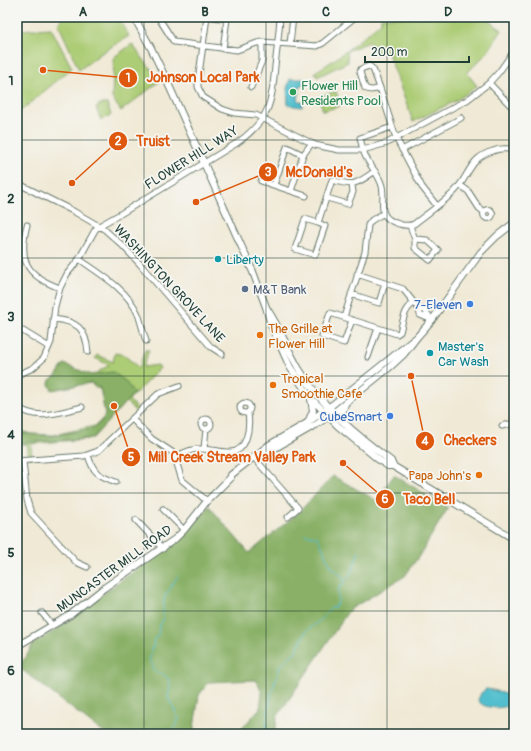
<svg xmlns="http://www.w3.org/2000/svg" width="531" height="751" font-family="Pangolin,sans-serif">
<rect width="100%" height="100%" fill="#f6f6f2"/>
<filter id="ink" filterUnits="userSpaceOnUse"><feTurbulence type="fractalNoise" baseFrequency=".025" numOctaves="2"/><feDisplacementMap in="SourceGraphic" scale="8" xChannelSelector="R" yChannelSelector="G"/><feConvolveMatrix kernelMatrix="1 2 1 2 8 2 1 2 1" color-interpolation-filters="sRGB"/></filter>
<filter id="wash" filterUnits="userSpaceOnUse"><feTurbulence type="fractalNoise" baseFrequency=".012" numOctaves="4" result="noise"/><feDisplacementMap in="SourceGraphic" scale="16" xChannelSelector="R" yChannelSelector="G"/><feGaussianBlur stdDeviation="0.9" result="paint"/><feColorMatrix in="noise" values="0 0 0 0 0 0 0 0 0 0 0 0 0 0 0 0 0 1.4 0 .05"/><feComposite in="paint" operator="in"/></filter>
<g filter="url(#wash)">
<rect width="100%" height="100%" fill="#f0e9d5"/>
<!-- green -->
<path fill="#accc74" stroke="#668454" d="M64,17H118L129,36L103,52L79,70L58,23Z
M381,17H483L502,30L487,53L467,73L477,86L457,100L413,122L387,50L375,54L369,42L347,51L348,62L317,77L315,72C339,58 360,40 381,22Z
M17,28L19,30L51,28L72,68L17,114Z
M132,44L160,81L121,111L112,98L114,57Z
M336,91L340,106L323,111L319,97Z
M102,104H107L111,115L101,120L96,108L99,107L98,105Z
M145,350H149L143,367L158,365L160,368L129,400L138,410L136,412L126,402L88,439L31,444L32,458H29L27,444L17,445V430L31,434L53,435L95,426L107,414L101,390L93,386L90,377L109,365L95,358L97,355L113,362L115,353L124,355L139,368Z"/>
<!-- forest -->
<path fill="#89b066" stroke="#54764d" d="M64,364L91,375L113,372L125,381L134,393L93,438L17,443V432L20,433L52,436L92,429L101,422L105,415L100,388L91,383L52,390L49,384L50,380L56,376Z
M394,475L448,508L419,556L405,576L349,610L277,717L275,734H237L260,708L262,693L256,680L209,682L199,695L193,734H105L17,666L26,657L33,644L56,630L120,581L179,541L209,506L249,553L298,513L333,476L376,500Z"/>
<!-- water -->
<path fill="#53bfce" stroke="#397e81" d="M290,79H304L305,84L300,85L298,101L303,102L302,107L288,105L287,88Z
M486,689C496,690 504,693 512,698L513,704C504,709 483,710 478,700L481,693Z"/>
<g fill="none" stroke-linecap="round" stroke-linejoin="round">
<!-- stream -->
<path stroke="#53bfce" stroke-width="1" d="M255,17V20L259,22
M305,534L318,537L327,559L332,567L340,574L344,581
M172,734L179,719L168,698C171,682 172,675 153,671V665L149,660L151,655V649L153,647L154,640L158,635L159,627L164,618C162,613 164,600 165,595C171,590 173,582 178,576
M266,734L267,719L271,694L280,666L296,651L306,631L320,620L331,608L335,607L338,602V590L351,573L359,551"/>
</g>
</g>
<g filter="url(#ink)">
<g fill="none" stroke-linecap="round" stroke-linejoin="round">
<defs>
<path id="minor" d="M158,17L174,42L237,50L257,43L262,42L317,46L323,43L355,17
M207,17L198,81V87L203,97L222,109L234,113L256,115L315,145L339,150H363L387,143L467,100L489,83L499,72L514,51
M213,17L227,19L223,49
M290,44L293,17
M369,66L373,69L380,88C374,90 370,91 365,88L360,72L361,69Z
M489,83L514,109
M251,87L262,61V42
M380,88L396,138L422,187L437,206
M392,127L360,138C362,145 363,153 367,159C371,167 378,174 381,183C388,199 372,216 399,224C405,226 409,226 414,224C427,214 441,204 453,193C470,177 468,158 493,151C500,148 506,148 514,150
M402,150L461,118
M261,181L291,191L303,155L311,144
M17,183L73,211L104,229L123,246L139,263L211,347L222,354
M274,185L287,147L303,155
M460,185L468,191L479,208L484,212
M291,191L306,196
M327,198L348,204L353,192L352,185
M483.5 214a4.5 4.5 0 1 1 9 0a4.5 4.5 0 1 1-9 0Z
M318,223L305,219L295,249L315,255L325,226L318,223L332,180C354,187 357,184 375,171
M27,225C18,260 26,276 60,288
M410,226L415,239V248L430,260L438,250L427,240L415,239
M79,259C100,274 127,289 138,314C141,322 143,332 146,341
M357,274L403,289L419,309L420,315L432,320
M351,294L379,303L385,283
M419,309L425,310L431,319
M344,317L365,252L368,225L372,220L384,213
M53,319C77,321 86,328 88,352
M352,320L344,343L322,336L330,313C352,320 375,327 397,334L400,332C403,321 404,309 414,303
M23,331L49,347
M368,357L378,328
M17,375L33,368L44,358L51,342L55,306L60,288L67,274L79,259L95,230L99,226L122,213L237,143C269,120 272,104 275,66C277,50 279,33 280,17
M240 408a5 5 0 1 1 10 0a5 5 0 1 1-10 0Z
M17,406C35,422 61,412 82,407
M132,419L152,439L172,452L175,457L180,474L182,480L207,501
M201 424a5 5 0 1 1 10 0a5 5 0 1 1-10 0Z
M502,426L514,423
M204,449L206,429
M88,455C93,473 99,476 116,482
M175,457C183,453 190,449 198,449C209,448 219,452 229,452C248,453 250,426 248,413
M256,460L298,508L288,517
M17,461L84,456L98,451L158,394L179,386
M23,461L27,500L31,513L76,562L87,567
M163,509L184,530
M136,520L163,549
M42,613L52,625"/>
<path id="major" d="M134,17L151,48L166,79L253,272L266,307L271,325L290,367L310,397L338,426L379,460L388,466H393L514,539
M267,309C280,328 287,349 299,369C322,407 356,435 391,461L393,466
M308,422L313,411L311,399
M345,423L342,413L345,404
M263,455L317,424L333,413L390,367L404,354L417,337L432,320L481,252L497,236L514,223
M17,646L70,615L104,588L175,539L184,530L207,501L231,477V475L269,445L307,423L332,405L417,337"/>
</defs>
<!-- minor casing -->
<use href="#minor" stroke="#68796c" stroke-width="7"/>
<!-- major casing -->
<use href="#major" stroke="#68796c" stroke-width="8"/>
<!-- minor -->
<use href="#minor" stroke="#fff" stroke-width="5"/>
<!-- major -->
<use href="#major" stroke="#fff" stroke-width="6"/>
</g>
</g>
<!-- grid -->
<path fill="none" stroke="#1f3d34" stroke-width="1" stroke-opacity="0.55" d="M144,17V734M266,17V734M387,17V734M17,140H514M17,258H514M17,376H514M17,493H514M17,611H514"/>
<!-- markers -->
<circle fill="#2e9e5b" stroke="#f6f6f2" stroke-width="1.5" cx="293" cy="92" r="4"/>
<g fill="#0f9aa8" stroke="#f6f6f2" stroke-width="1.5">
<circle cx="218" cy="259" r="4"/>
<circle cx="430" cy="353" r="4"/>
</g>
<circle fill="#5c6f8a" stroke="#f6f6f2" stroke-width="1.5" cx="245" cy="289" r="4"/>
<g fill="#3f7fe0" stroke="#f6f6f2" stroke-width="1.5">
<circle cx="470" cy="304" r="4"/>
<circle cx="390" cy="416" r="4"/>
</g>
<g fill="#e8710a" stroke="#f6f6f2" stroke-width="1.5">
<circle cx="260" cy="335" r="4"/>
<circle cx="273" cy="385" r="4"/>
<circle cx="479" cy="475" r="4"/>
</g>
<g text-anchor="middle" stroke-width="3.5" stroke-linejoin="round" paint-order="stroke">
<!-- leisure labels -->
<g font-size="13" fill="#27864d" stroke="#f6f6f2" text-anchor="start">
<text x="301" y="90">Flower Hill<tspan x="301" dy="15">Residents Pool</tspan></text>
</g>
<!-- street labels -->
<g font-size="13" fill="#1f3d34" stroke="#f6f6f2">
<text transform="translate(191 157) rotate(-32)" y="5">FLOWER HILL WAY</text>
<text transform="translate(170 283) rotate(47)" y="5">WASHINGTON GROVE LANE</text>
<text transform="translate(114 568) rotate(-36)" y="5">MUNCASTER MILL ROAD</text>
</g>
<!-- culture labels -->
<g font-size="13" fill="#0d838f" stroke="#f6f6f2" text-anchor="start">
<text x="226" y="264">Liberty</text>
<text x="438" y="351">Master's<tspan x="438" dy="15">Car Wash</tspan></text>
</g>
<!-- service labels -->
<g font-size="13" fill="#4e5e75" stroke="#f6f6f2" text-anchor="start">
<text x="253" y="294">M&amp;T Bank</text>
</g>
<!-- shop labels -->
<g font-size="13" fill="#366cbe" stroke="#f6f6f2" text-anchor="end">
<text x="462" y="309">7-Eleven</text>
<text x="382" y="421">CubeSmart</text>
</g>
<!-- food labels -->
<g font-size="13" fill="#c56008" stroke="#f6f6f2" text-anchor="start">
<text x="268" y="333">The Grille at<tspan x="268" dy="15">Flower Hill</tspan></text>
<text x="281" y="383">Tropical<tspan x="281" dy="15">Smoothie Cafe</tspan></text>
<text x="471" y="480" text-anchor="end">Papa John's</text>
</g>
</g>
<!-- callouts -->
<path fill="none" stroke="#de580e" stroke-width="1.5" d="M43 70L128 78M72 183L118 141M196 202L268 172M411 376L425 441M114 406L131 457M343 463L385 499"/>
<g fill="#de580e" stroke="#f6f6f2" stroke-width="1.5">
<circle cx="43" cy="70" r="4"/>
<circle cx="72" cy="183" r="4"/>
<circle cx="196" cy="202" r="4"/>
<circle cx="411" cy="376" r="4"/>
<circle cx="114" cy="406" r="4"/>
<circle cx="343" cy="463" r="4"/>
<circle cx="128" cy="78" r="10"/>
<circle cx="118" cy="141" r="10"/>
<circle cx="268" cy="172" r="10"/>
<circle cx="425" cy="441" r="10"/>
<circle cx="131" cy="457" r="10"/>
<circle cx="385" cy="499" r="10"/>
</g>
<g font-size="12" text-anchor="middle" font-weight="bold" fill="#fff">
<text x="128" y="82">1</text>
<text x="118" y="145">2</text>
<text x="268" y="176">3</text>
<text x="425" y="445">4</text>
<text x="131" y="461">5</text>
<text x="385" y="503">6</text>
</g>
<g font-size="14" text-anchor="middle" font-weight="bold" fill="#de580e" stroke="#f6f6f2" stroke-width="3.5" stroke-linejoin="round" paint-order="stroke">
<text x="203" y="82">Johnson Local Park</text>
<text x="153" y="146">Truist</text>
<text x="319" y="177">McDonald's</text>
<text x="470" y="445">Checkers</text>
<text x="232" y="462">Mill Creek Stream Valley Park</text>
<text x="429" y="504">Taco Bell</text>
</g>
<!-- margin -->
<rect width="531" height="751" fill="none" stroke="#f6f6f2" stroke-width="44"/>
<!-- scale -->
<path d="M365 56v6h104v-6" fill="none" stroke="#1f3d34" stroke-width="2"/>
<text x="371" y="56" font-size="12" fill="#1f3d34" stroke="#f6f6f2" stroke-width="3" paint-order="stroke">200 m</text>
<rect x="22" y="22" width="487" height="707" fill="none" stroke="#1f3d34" stroke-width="1.5"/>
<g font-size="13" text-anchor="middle" font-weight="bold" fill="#1f3d34">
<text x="83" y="16">A</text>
<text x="205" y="16">B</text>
<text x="326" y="16">C</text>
<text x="448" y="16">D</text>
<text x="11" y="85">1</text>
<text x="11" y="203">2</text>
<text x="11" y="321">3</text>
<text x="11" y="439">4</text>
<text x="11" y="557">5</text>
<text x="11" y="675">6</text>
</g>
</svg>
